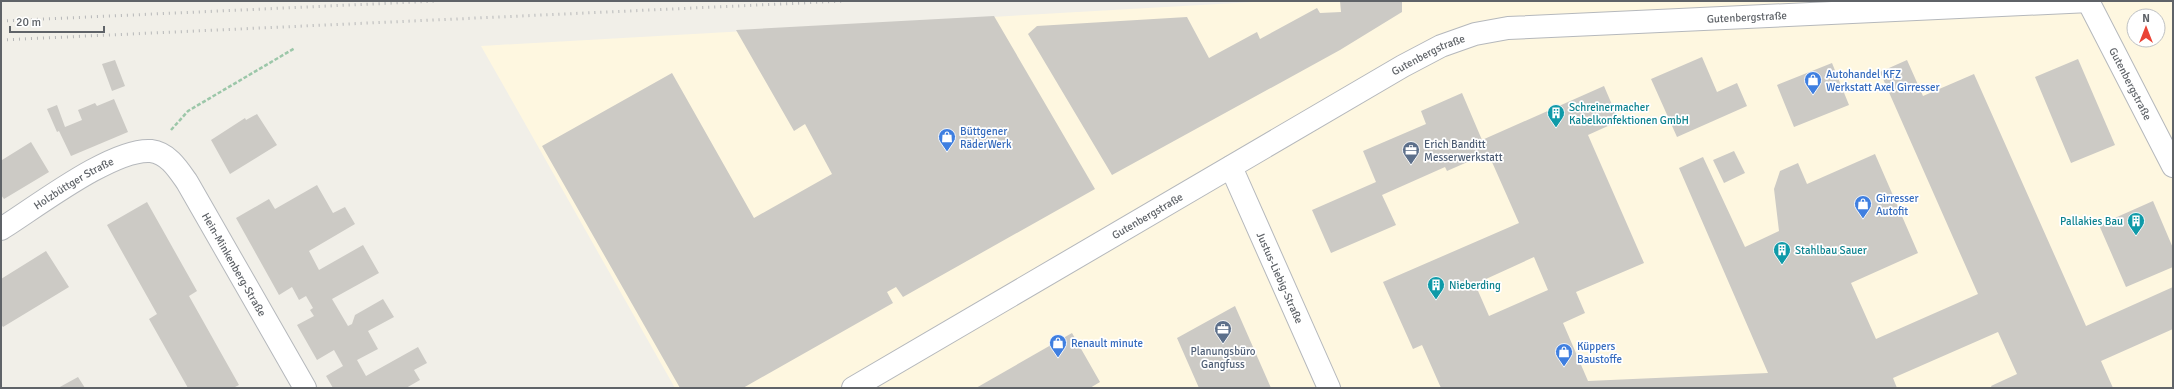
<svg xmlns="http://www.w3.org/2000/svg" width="2174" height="389" font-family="Signika,sans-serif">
<rect width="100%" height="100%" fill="#f1efe8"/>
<!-- commercial -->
<path fill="#fef7e0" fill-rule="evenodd" d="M1271,1H2173V388H675L481,46ZM2134,16H2158V40H2134Z"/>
<!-- building -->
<path fill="#cccac5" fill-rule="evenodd" d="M1340,1H1402V12L1340,50L1112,175L1028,34L1037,26L1187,17L1209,58L1257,32L1260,39L1317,8L1320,13L1341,12Z
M994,16L1095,189L903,297L896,287L887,292L893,303L743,388H680L542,146L672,73L754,218L832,174L805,124L794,131L736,30Z
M1702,57L1717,92L1737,83L1747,106L1677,137L1651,79Z
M2078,59L2115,145L2071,163L2035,77Z
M115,60L125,86L112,91L102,64Z
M1907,60L1923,96L1974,74L2086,326L2173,287V329L2101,361L2113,388H1992L1991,386L2017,374L1998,332L1893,378L1897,388H1441L1422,345L1413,349L1383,282L1519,223L1488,153L1447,171L1445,167L1382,195L1396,225L1331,253L1312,210L1376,182L1363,151L1426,124L1421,111L1462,93L1482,140L1604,86L1619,121L1588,135L1644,263L1576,292L1585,313L1563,323L1588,381L1768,373L1679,168L1703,157L1745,247L1779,231L1774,189L1780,171L1798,163L1807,184L1875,154L1918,253L1851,283L1876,339L1978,294L1880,72ZM1534,257L1548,290L1489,316L1475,284Z
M1832,63L1849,105L1794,127L1777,85Z
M114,99L128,132L71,156L59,131L57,132L47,109L57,105L65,127L82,120L78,110L95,103L97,106Z
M257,114L277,145L230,174L211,140L245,118L246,120Z
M31,142L49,172L4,199L1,195V158L2,160Z
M1734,151L1745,173L1724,183L1713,160Z
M317,185L333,213L345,207L355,224L309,251L319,270L363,245L379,273L332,299L348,326L352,324L355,315L383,299L394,317L368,331L378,349L357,360L366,376L418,347L427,363L414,370L420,380L406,388H333L326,376L343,366L334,350L317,360L297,325L314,316L310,310L313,308L306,296L299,300L292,287L279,295L236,218L269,199L275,209Z
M2153,201L2173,248V267L2126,287L2099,225Z
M147,202L197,291L189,296L239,385L233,388H188L149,319L157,314L107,225Z
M46,251L69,287L3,327L1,324V279Z
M1235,306L1271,388H1199L1177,338Z
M1072,333L1100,382L1090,388H976Z
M78,377L85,388H58Z"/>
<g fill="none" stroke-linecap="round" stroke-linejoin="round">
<defs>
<g id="minor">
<path id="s1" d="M2088,1L2173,166"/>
<path id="s2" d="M1231,167L1329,388"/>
<path id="s3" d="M1,229C35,208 112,148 151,151C168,153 178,169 187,182L305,388"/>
<path id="s4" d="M853,388L1403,66L1441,46L1475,34L1508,28L2090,1"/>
</g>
</defs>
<!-- minor casing -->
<use href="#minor" stroke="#b5b8bc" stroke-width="24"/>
<!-- path -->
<path stroke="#9cc7a9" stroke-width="2.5" stroke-dasharray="4 2" stroke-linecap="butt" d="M171,130L188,111L295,48"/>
<!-- minor -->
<use href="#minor" stroke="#fff" stroke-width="22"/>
<!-- rail -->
<path stroke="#b6b7b8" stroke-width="3" stroke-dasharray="1 5" stroke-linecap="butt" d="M1,21L437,1
M1,40L845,1"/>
</g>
<!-- icons -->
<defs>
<symbol id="shop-pin" viewBox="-11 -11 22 30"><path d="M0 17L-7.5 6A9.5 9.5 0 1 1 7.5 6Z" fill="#3f7fe0" stroke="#fff"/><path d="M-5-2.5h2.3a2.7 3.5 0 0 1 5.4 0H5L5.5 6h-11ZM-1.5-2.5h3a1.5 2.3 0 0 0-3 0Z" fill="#fff"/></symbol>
<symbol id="building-pin" viewBox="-11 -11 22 30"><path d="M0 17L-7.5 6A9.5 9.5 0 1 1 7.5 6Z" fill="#0f9aa8" stroke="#fff"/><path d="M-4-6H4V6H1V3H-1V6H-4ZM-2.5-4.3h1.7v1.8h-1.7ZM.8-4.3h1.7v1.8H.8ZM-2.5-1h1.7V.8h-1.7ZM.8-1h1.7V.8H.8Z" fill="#fff"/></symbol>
<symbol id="office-pin" viewBox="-11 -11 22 30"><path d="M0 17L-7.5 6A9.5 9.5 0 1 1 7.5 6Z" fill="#5c6f8a" stroke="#fff"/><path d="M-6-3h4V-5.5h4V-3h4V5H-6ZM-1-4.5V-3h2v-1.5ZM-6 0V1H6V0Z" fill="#fff"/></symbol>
</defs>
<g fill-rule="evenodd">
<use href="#shop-pin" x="1803" y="70" width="20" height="27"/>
<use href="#building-pin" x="1546" y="103" width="20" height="27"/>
<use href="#shop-pin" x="937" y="127" width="20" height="27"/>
<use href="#office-pin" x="1401" y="140" width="20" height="27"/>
<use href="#shop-pin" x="1853" y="194" width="20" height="27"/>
<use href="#building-pin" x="2126" y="211" width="20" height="27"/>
<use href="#building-pin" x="1772" y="240" width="20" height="27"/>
<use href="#building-pin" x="1426" y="275" width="20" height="27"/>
<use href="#office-pin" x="1213" y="319" width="20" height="27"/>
<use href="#shop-pin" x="1048" y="333" width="20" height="27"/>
<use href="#shop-pin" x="1554" y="342" width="20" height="27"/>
</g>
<g text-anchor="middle" stroke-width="3.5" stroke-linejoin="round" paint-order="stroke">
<!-- street labels -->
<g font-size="11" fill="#5f6368" stroke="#fff">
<text dy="4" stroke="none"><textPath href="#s4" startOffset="989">Gutenbergstraße</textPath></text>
<text dy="4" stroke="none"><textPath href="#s4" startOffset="665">Gutenbergstraße</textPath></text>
<text dy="4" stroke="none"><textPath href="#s1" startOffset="93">Gutenbergstraße</textPath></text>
<text dy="4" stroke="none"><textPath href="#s3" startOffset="86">Holzbüttger Straße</textPath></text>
<text dy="4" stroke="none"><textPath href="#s4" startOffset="341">Gutenbergstraße</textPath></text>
<text dy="4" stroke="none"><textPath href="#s3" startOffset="315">Hein-Minkenberg-Straße</textPath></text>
<text dy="4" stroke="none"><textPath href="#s2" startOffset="121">Justus-Liebig-Straße</textPath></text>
</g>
<!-- shop labels -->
<g font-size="11" fill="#366cbe" stroke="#fff" text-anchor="start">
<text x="1826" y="78">Autohandel KFZ<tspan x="1826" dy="13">Werkstatt Axel Girresser</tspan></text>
<text x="960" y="135">Büttgener<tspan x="960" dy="13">RäderWerk</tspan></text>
<text x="1876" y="202">Girresser<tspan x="1876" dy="13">Autofit</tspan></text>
<text x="1071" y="347">Renault minute</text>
<text x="1577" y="350">Küppers<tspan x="1577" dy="13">Baustoffe</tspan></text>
</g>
<!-- culture labels -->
<g font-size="11" fill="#0d838f" stroke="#fff" text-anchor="start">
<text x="1569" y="111">Schreinermacher<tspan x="1569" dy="13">Kabelkonfektionen GmbH</tspan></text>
<text x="2123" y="225" text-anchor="end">Pallakies Bau</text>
<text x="1795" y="254">Stahlbau Sauer</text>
<text x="1449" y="289">Nieberding</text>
</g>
<!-- service labels -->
<g font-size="11" fill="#4e5e75" stroke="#fff" text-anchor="start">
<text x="1424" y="148">Erich Banditt<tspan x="1424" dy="13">Messerwerkstatt</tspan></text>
<text x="1223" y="355" text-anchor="middle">Planungsbüro<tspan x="1223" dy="13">Gangfuss</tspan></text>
</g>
</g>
<!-- border -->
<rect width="2174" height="389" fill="none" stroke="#5f6368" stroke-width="4"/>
<!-- north arrow -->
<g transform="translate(2146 28)"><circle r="19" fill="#ffffff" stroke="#bfc1c3"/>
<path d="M0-3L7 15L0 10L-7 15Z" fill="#ea4335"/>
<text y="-6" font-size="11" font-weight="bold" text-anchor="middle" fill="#5f6368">N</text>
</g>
<!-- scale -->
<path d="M10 26v6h94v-6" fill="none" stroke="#5f6368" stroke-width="2"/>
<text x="16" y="26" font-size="12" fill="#5f6368" stroke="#ffffff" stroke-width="3" paint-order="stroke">20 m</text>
</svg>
